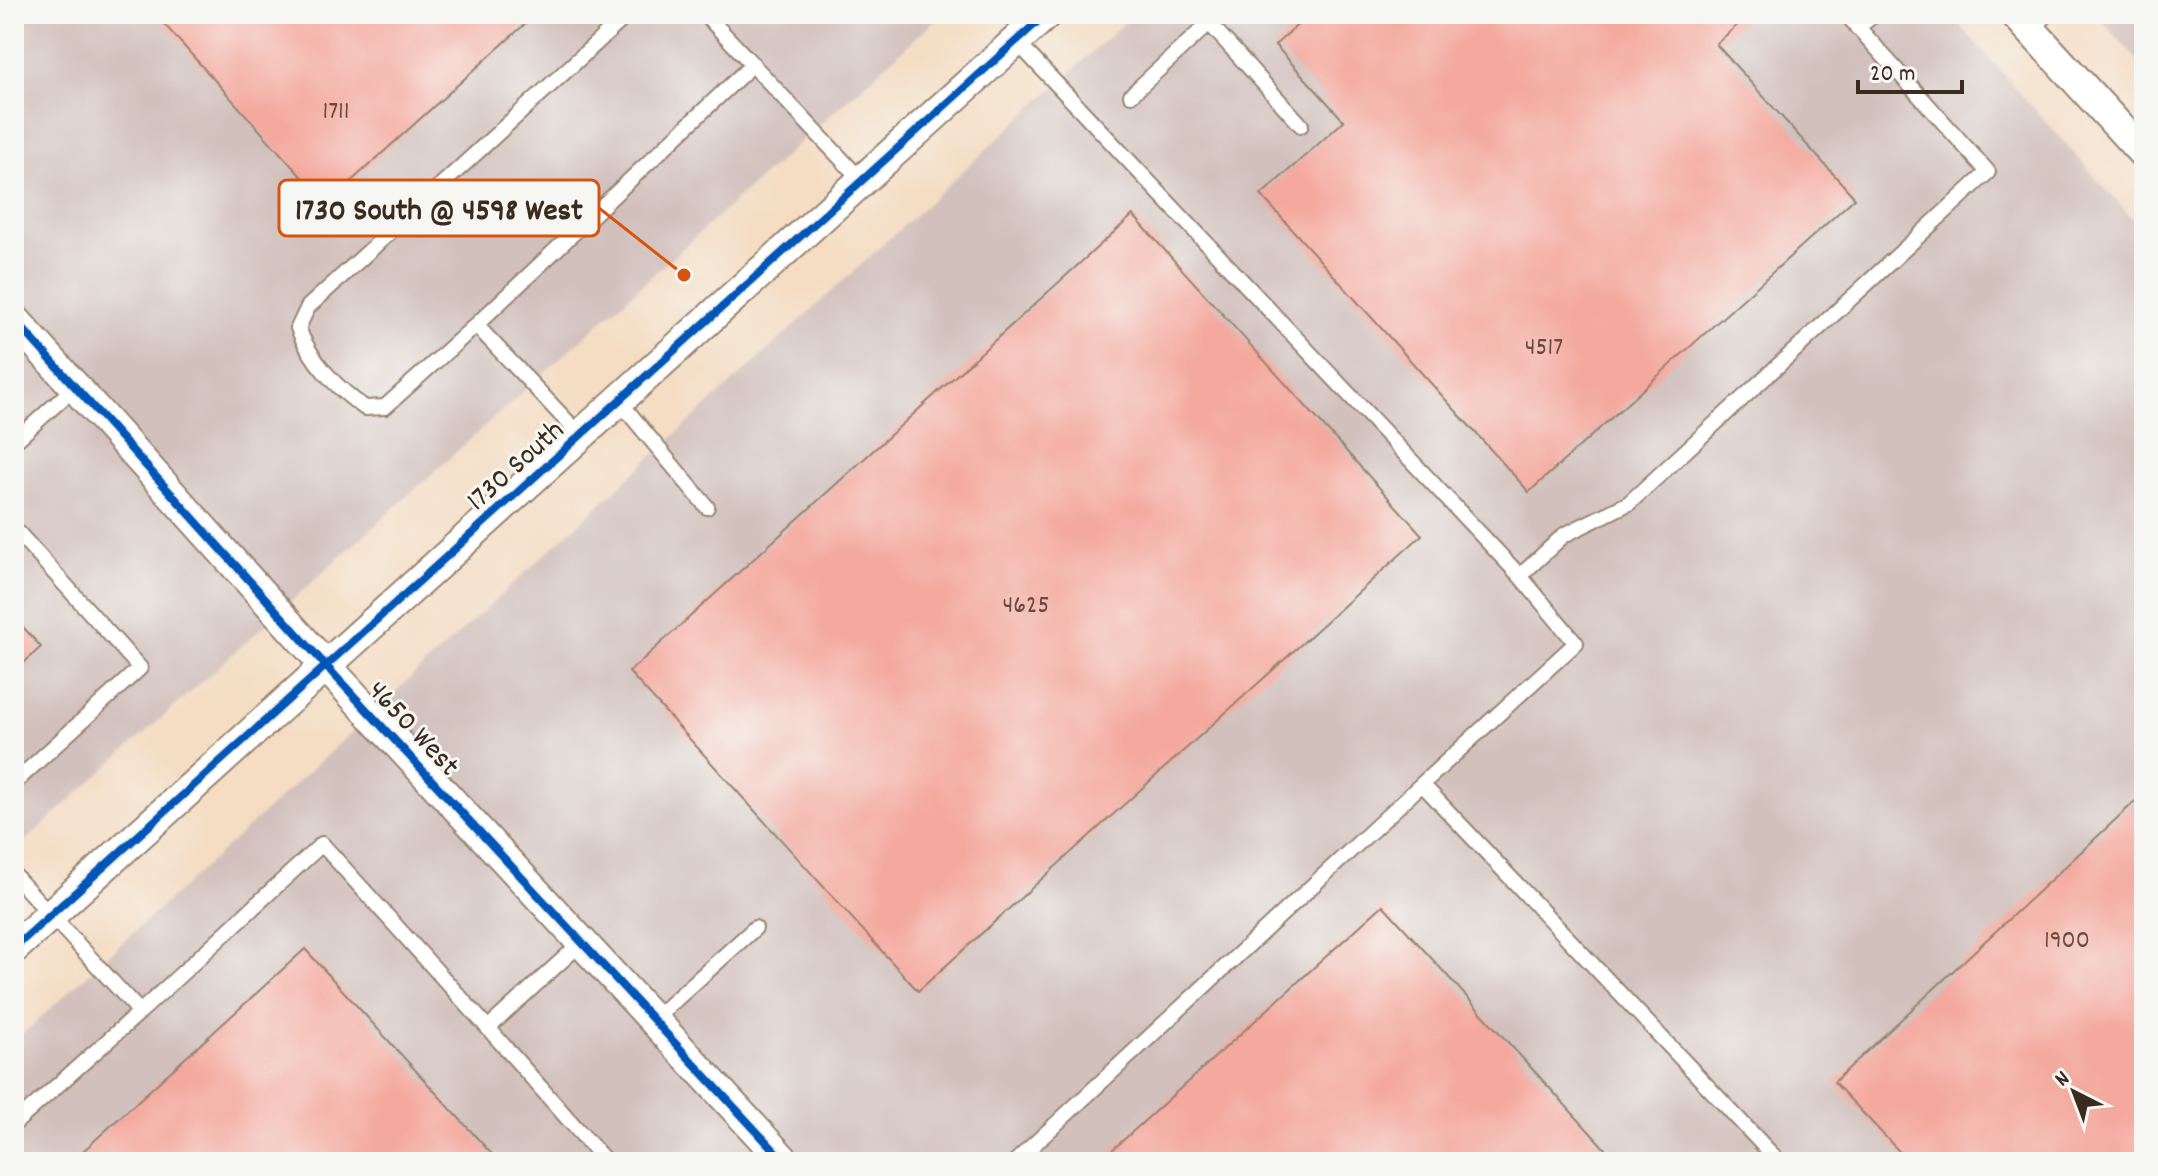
<svg xmlns="http://www.w3.org/2000/svg" width="2158" height="1176" font-family="Dekko,sans-serif">
<rect width="100%" height="100%" fill="#f6f6f2"/>
<filter id="ink" filterUnits="userSpaceOnUse"><feTurbulence type="fractalNoise" baseFrequency=".0125" numOctaves="2"/><feDisplacementMap in="SourceGraphic" scale="16" xChannelSelector="R" yChannelSelector="G"/><feConvolveMatrix kernelMatrix="1 2 1 2 8 2 1 2 1" color-interpolation-filters="sRGB"/></filter>
<filter id="wash" filterUnits="userSpaceOnUse"><feTurbulence type="fractalNoise" baseFrequency=".006" numOctaves="4" result="noise"/><feDisplacementMap in="SourceGraphic" scale="32" xChannelSelector="R" yChannelSelector="G"/><feGaussianBlur stdDeviation="1.8" result="paint"/><feColorMatrix in="noise" values="0 0 0 0 0 0 0 0 0 0 0 0 0 0 0 0 0 1.4 0 .05"/><feComposite in="paint" operator="in"/></filter>
<g filter="url(#wash)">
<rect width="100%" height="100%" fill="#f4ddc3"/>
<!-- industrial -->
<path fill="#d1c0bc" d="M14,14H942L14,851Z
M1134,14H1950L2144,232V1162H14V1042Z
M2096,14H2144V67Z"/>
<g id="blocks">
<!-- building -->
<path fill="#f4a99e" d="M155,14H536L326,204Z
M1310,14H1750L1716,44L1855,198L1529,492L1261,195L1344,121L1275,45Z
M1133,215L1422,535L918,991L629,672Z
M14,617L41,647L14,672Z
M2144,793V1162H1909L1834,1082Z
M1383,905L1617,1162H1099Z
M305,949L499,1162H71Z"/>
</g>
</g>
<g filter="url(#ink)">
<use href="#blocks" fill-opacity="0" stroke="#988470" stroke-width="2"/>
<g fill="none" stroke-linecap="round" stroke-linejoin="round">
<defs>
<path id="service" d="M705,14L862,181
M1201,14L1301,125
M1857,28L1875,14
M2031,30L2048,14
M1016,41L1520,576L1576,643L1422,784L1779,1162
M1131,95L1219,14
M476,325L753,64
M619,401L707,507
M581,436L476,325L385,407L365,408C337,389 310,360 298,328L308,307L628,14
M14,442L75,387
M14,528L140,668L14,783
M1520,576L1564,535L1629,503L1988,172L1846,14
M14,875L140,1012L322,844L488,1028L581,943
M653,1020L755,928
M488,1028L606,1162
M14,1124L140,1012
M1015,1162L1422,784"/>
<path id="minor" d="M2016,14L2144,154
M14,319L327,667L785,1162
M14,948L1046,14"/>
</defs>
<!-- service casing -->
<use href="#service" stroke="#988470" stroke-width="18"/>
<!-- minor casing -->
<use href="#minor" stroke="#988470" stroke-width="34"/>
<!-- service -->
<use href="#service" stroke="#fff" stroke-width="14"/>
<!-- minor -->
<use href="#minor" stroke="#fff" stroke-width="30"/>
<defs>
<path id="cycleway" d="M14,319L327,667L785,1162
M14,948L1046,14"/>
</defs>
<!-- cycleway casing -->
<use href="#cycleway" stroke="#f6f6f2" stroke-width="13"/>
<!-- cycleway -->
<use href="#cycleway" stroke="#0057b8" stroke-width="8"/>
</g>
</g>
<g text-anchor="middle" stroke-width="6" stroke-linejoin="round" paint-order="stroke">
<!-- number labels -->
<g font-size="26" fill="#694a3e">
<text x="336" y="118">1711</text>
<text x="1544" y="354">4517</text>
<text x="1026" y="612">4625</text>
<text x="2067" y="947">1900</text>
</g>
<!-- street labels -->
<g font-size="30" fill="#3b2a1e" stroke="#f6f6f2">
<text transform="translate(514 464) rotate(-42)" y="10">1730 South</text>
<text transform="translate(415 727) rotate(47)" y="10">4650 West</text>
</g>
</g>
<!-- callouts -->
<path fill="none" stroke="#d7540e" stroke-width="3" d="M684 275L599 208"/>
<circle fill="#d7540e" stroke="#f6f6f2" stroke-width="3" cx="684" cy="275" r="8"/>
<rect fill="#f6f6f2" stroke="#d7540e" stroke-width="3" x="279" y="180" width="320" height="56" rx="8"/>
<g font-size="32" text-anchor="middle" font-weight="bold" fill="#3b2a1e">
<text x="439" y="219">1730 South @ 4598 West</text>
</g>
<!-- margin -->
<rect width="2158" height="1176" fill="none" stroke="#f6f6f2" stroke-width="48"/>
<!-- north arrow -->
<g transform="translate(2074 1092) rotate(318)" stroke="#f6f6f2" stroke-width="6" paint-order="stroke">
<path d="M0-6L14 30L0 20L-14 30Z" fill="#3b2a1e"/>
<text y="-12" font-size="22" font-weight="bold" text-anchor="middle" fill="#3b2a1e">N</text>
</g>
<!-- scale -->
<path d="M1858 80v12h104v-12" fill="none" stroke="#3b2a1e" stroke-width="4"/>
<text x="1870" y="80" font-size="24" fill="#3b2a1e" stroke="#f6f6f2" stroke-width="6" paint-order="stroke">20 m</text>
</svg>
